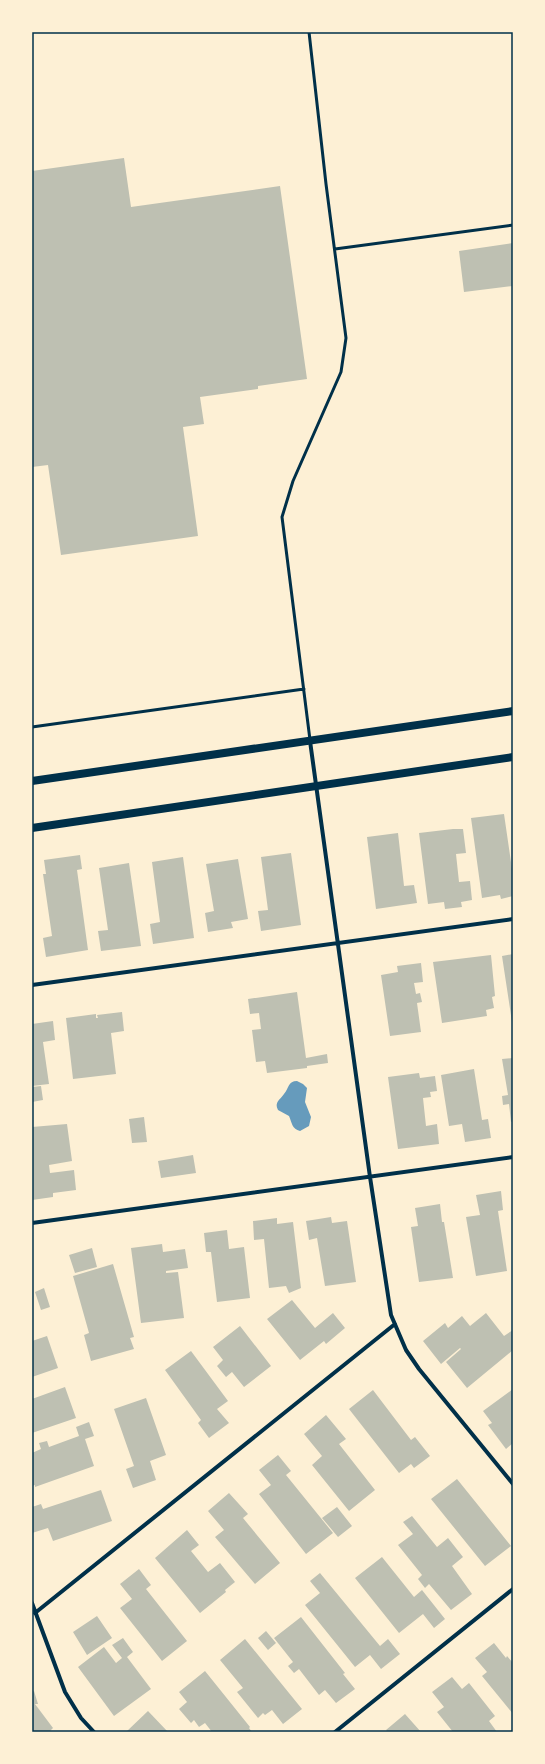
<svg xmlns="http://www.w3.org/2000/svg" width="545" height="1764" font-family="'Noto Sans',sans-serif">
<rect width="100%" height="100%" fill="#fdf0d5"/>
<!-- water -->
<path fill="#669bbc" d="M297,1081L303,1084L307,1088L305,1102L311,1117L309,1126L300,1131C292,1129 292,1123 289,1116L278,1110C274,1102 280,1100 284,1094C289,1088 288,1081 297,1081Z"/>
<!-- building -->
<path fill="#bec0b2" d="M124,158L131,207L280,186L307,379L258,386V389L200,397L204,424L183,427L198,536L61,555L48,465L32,467V171Z
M513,243V286L464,292L459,251Z
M504,814L513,876V896L501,899L500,895L482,898L471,818Z
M453,829H463L466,853L456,854L459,882L470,881L472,900L461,902L462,907L445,909L444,902L428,904L419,833Z
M398,833L404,886L414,885L417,903L376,909L367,837Z
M291,853L301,925L261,931L258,911L268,910L261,857Z
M80,855L82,869L77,870L88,950L46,957L43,938L52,936L43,874H46L44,860Z
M183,857L194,938L153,944L150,924L160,922L152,862Z
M238,859L248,919L231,922L233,928L208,932L205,913L214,911L206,864Z
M129,863L141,946L101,951L98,931L108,930L99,868Z
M513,954V1022H512L502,956Z
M491,955L495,996L492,997L494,1008L486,1010L487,1016L442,1023L433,962Z
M421,963L423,982L414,983L416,994L420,993L422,1002L417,1003L421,1032L390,1036L381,975L398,972L397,966Z
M297,992L306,1058L327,1054L328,1063L307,1066V1068L267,1073L265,1061L256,1062L252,1030L261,1029L259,1013L250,1014L248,999Z
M122,1012L124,1031L111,1033L116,1074L73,1079L66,1018L96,1014V1018H98L97,1015Z
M53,1021L55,1040L43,1042L49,1084L32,1086V1024Z
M513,1058V1121L511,1122L509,1104L503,1105L502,1096L508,1095L502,1059Z
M474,1069L482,1120L488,1119L491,1138L465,1142L462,1124L449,1126L441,1075Z
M419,1073L420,1078L435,1076L437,1091L430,1092L431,1097L423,1098L426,1126L437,1124L439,1144L398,1149L388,1077Z
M41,1086L43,1100L32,1102V1087Z
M144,1117L147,1142L132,1143L129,1119Z
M67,1124L72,1161L49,1165L50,1173L74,1170L76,1190L53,1193V1197L32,1200V1127Z
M193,1155L196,1173L161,1178L158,1161Z
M501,1191L503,1210L498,1211L507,1271L476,1276L466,1217L480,1215L476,1195Z
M440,1204L442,1222H444L453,1278L419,1282L411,1227L418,1226L415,1208Z
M331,1217L332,1223L347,1221L356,1282L325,1286L317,1238L309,1240L306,1221Z
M277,1218V1224L293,1222L301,1288L289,1293L286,1286L269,1288L264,1239L254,1240L253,1221Z
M227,1230L229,1249L244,1247L250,1298L217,1302L211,1252H206L204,1233Z
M162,1244L163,1252L185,1249L188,1268L166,1271V1273L178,1272L184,1318L141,1323L131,1248Z
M92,1248L97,1267L75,1273L69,1255Z
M113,1264L134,1337L130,1338L134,1349L91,1361L84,1335L89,1333L73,1276Z
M44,1288L50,1307L41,1310L35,1292Z
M292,1300L315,1328L333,1313L345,1328L326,1344L324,1341L300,1360L267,1319Z
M486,1313L504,1336L513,1330V1350L467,1388L446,1362L461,1349L460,1348L441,1364L423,1341L445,1323L448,1328L462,1316L470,1326Z
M240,1326L271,1366L244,1387L232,1372L226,1377L217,1366L223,1360L213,1347Z
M47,1336L58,1368L32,1377V1341Z
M191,1351L228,1401L217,1409L229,1423L209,1438L198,1423L201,1420L165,1370Z
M65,1387L76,1418L32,1433V1399Z
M513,1389V1443L506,1449L488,1425L492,1423L483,1411Z
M373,1390L411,1440L415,1437L430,1456L414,1468L411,1464L399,1473L349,1409Z
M146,1398L166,1455L150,1461L156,1480L133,1488L126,1469L134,1466L114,1409Z
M326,1415L346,1439L339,1444L375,1490L349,1511L312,1465L322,1456L304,1434Z
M89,1422L94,1436L85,1439L94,1466L35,1487V1485L32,1486V1453L41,1449L39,1443L47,1441L49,1447L79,1436L76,1427Z
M278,1455L291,1471L286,1475L333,1533L306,1554L259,1494L271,1485L259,1470Z
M457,1479L511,1546L485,1566L431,1499Z
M101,1490L112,1521L53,1541L48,1528L32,1533V1507L41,1504L43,1509Z
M229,1493L248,1514L243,1518L280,1563L255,1584L215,1537L224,1530L208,1511Z
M337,1507L352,1526L338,1537L322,1518Z
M412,1516L437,1547L448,1538L463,1557L452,1566L472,1594L451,1610L429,1584L425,1588L418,1579L422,1575L398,1545L413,1534L403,1522Z
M187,1530L199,1545L191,1551L208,1572L220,1563L235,1582L225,1590L226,1592L200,1613L155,1558Z
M382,1557L414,1597L422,1590L445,1619L434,1628L423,1614L399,1633L355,1578Z
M139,1569L151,1585L146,1589L187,1641L162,1661L120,1608L132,1599L120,1584Z
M320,1573L380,1646L388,1639L400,1654L381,1669L370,1655L355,1667L305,1605L320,1593L310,1581Z
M97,1616L112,1638L87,1655L73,1632Z
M301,1617L345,1673L343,1674L355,1689L336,1703L325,1690L319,1695L299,1669L294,1673L288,1666L293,1662L274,1638Z
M266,1631L276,1643L268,1650L258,1638Z
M123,1638L133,1652L127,1657L151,1689L114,1716L78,1667L104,1647L116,1663L122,1658L112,1645Z
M245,1639L302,1709L283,1724L272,1710L265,1715L263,1713L258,1718L237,1692L243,1688L220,1660Z
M494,1643L506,1658L507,1656L513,1663V1714L482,1676L487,1672L475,1658Z
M205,1671L250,1727L249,1728L252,1732H212L205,1723L199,1727L194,1720L191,1723L179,1709L187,1702L179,1692Z
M452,1677L462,1689L469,1683L495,1716L489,1721L497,1732H453L437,1712L444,1707L432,1692Z
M34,1691L38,1704H35L53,1728L49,1732H32V1692Z
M148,1711L168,1732H126Z
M405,1714L421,1732H388L386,1730Z"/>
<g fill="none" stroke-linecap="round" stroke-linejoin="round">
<!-- service -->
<path stroke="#003049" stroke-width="3" d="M309,32L326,184L346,338L341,372L293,481L282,517L310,740
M335,249L513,225
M32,727L304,689"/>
<!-- minor -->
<path stroke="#003049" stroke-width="4" d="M310,741L370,1177L391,1315L406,1350L419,1369L513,1484
M32,985L513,919
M32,1223L513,1157
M32,1603L65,1692L81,1718L94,1732
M35,1613L395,1324
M335,1732L513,1589"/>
<!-- secondary -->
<path stroke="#003049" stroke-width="8" d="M32,781L513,711
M32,828L513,757"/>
</g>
<!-- border -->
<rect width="545" height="1764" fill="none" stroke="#fdf0d5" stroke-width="66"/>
<rect x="33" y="33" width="479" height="1698" fill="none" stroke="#003049" stroke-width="1.5"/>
</svg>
